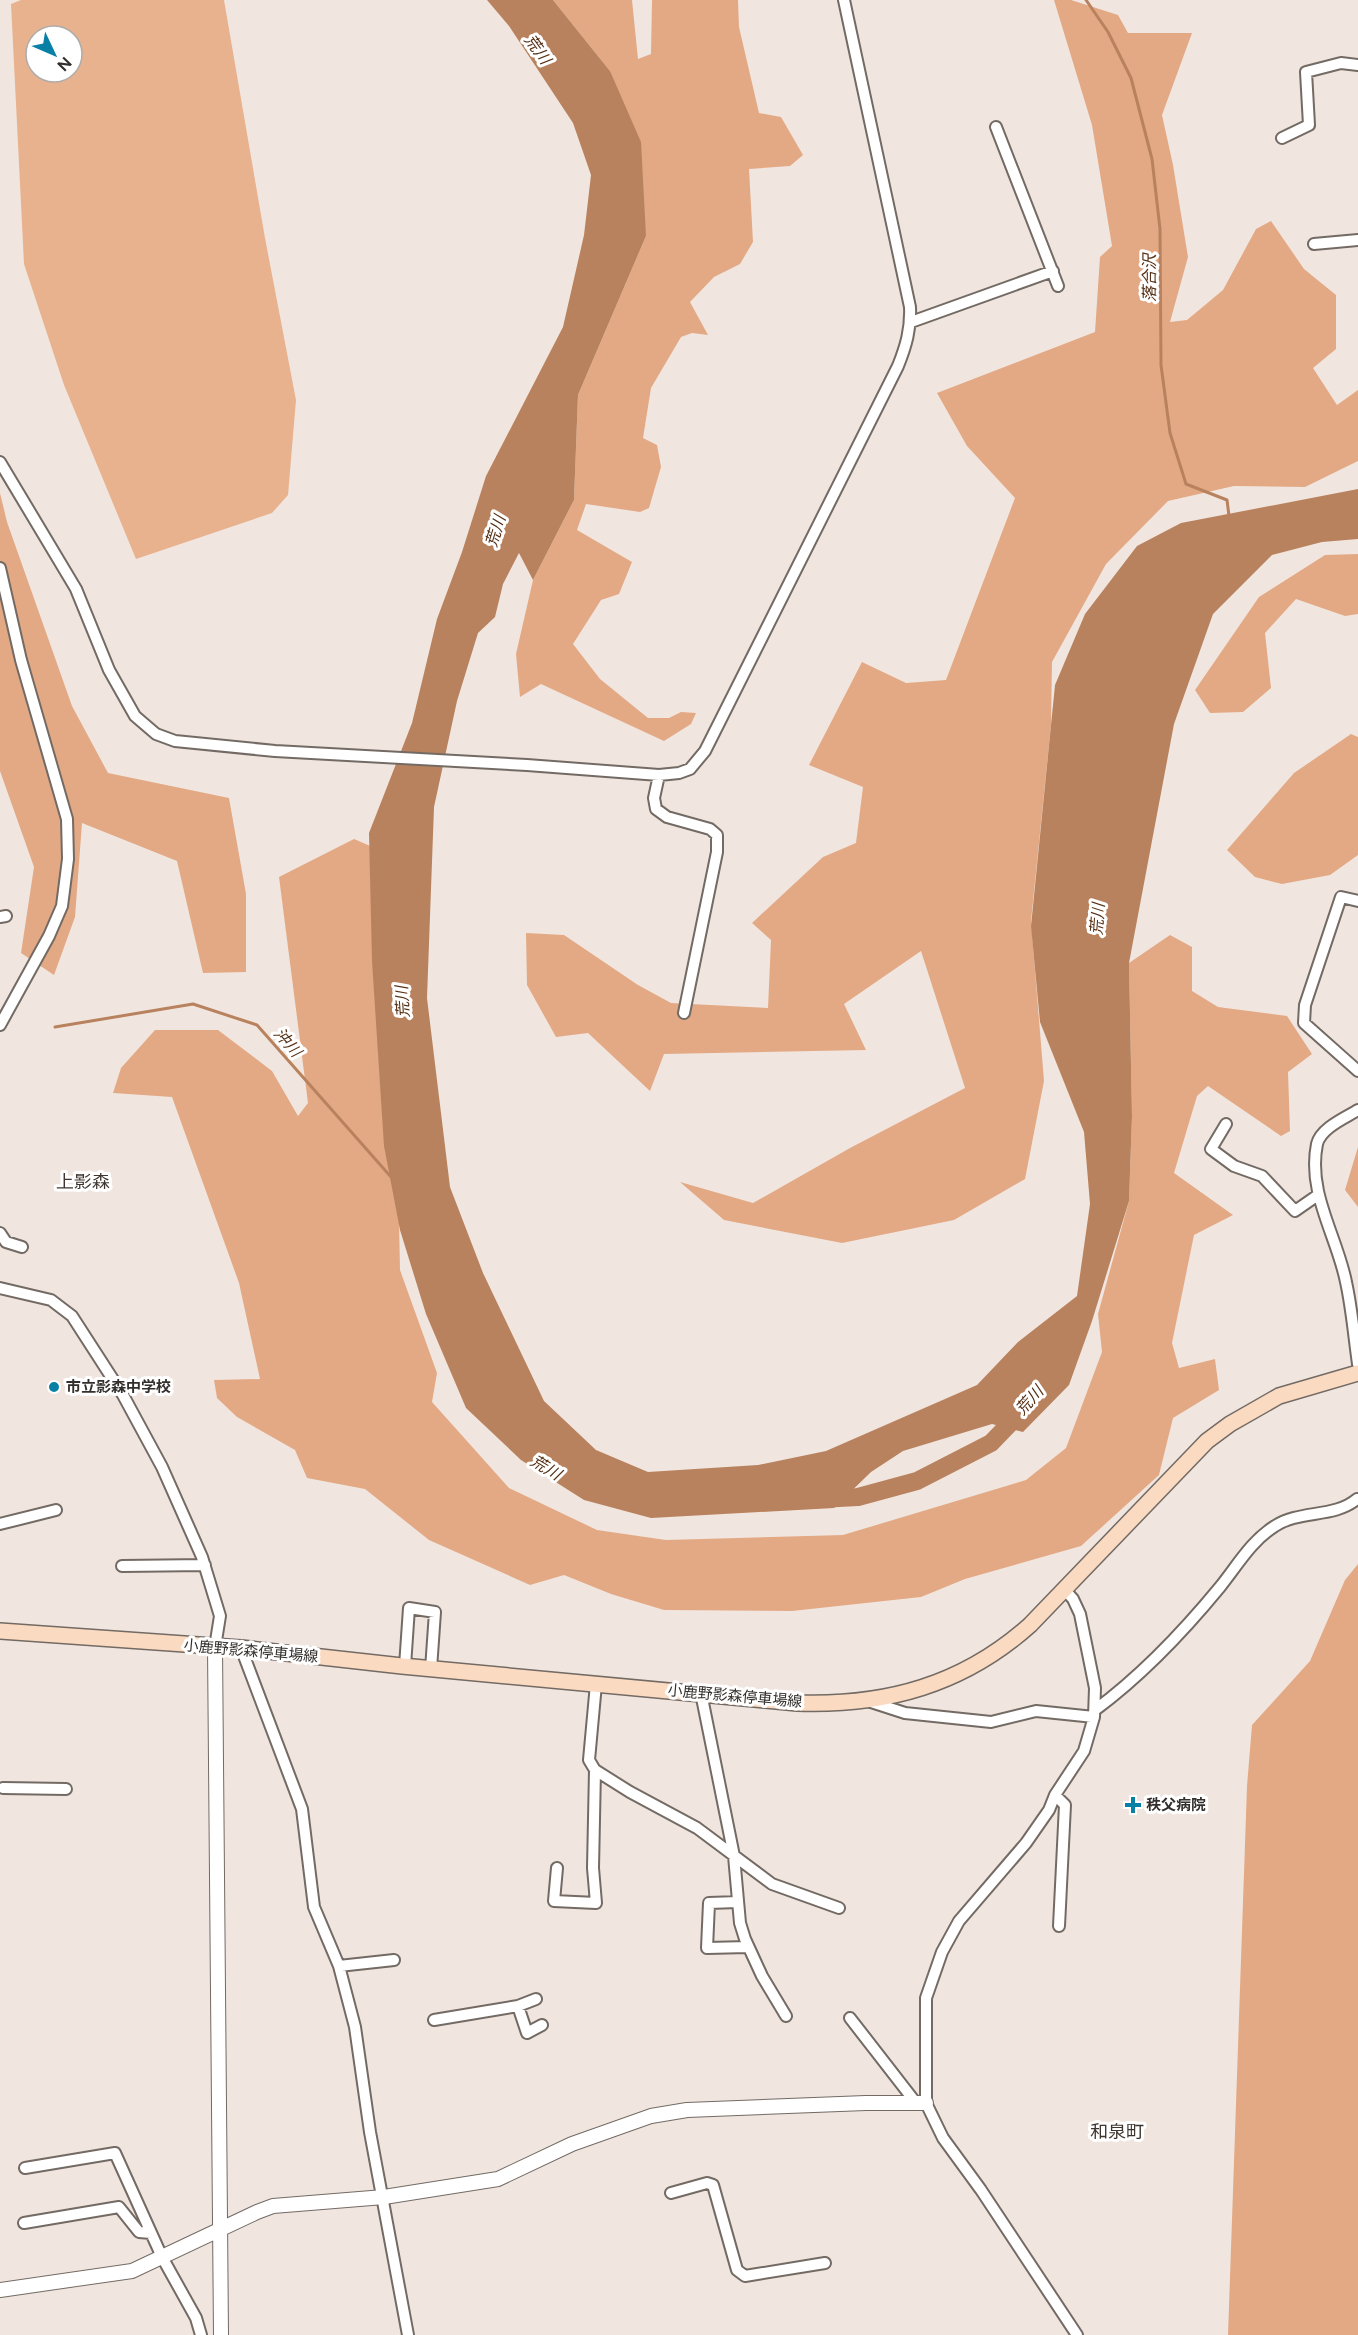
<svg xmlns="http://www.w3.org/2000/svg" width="1358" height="2335" font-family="Figtree,'Noto Sans JP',sans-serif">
<rect width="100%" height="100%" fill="#f1e6df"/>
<!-- green -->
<path fill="#e8b28f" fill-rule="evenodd" d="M21,0H224L265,238L296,400L288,495L272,513L136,559L64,385L24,264L11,4ZM36,36H72V72H36Z"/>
<!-- forest -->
<path fill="#e3a985" d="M553,0H632L638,59L651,54L652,0H738L739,27L759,113L781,117L803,155L790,166L749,169L753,242L740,264L714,277L690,302L708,335L692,333L681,337L651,388L643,438L657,445L661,467L649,508L640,512L586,504L577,530L632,562L619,594L601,600L573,644L600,679L648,718H669L681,712L696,713L691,724L664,741L541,684L520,697L516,654L533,580L574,500L578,395L646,236L610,71Z
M1054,0H1071L1118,15L1128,33H1192L1162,115L1173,165L1188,257L1170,322L1187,320L1223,290L1256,229L1271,221L1304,269L1336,295V349L1313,368L1337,405L1358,390V461L1305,487L1234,486L1168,501L1106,564L1052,662L1051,725L1031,921L1044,1081L1025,1179L954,1220L842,1243L724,1220L680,1182L753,1203L850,1148L965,1088L921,951L844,1004L866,1050L664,1054L650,1091L588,1033L556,1037L527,985L526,933L564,935L638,985L671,1003L768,1008L771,940L752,923L823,857L856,843L863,787L809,765L862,662L906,683L946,680L1015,498L967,446L937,393L1095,332L1100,257L1112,246L1092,125Z
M0,493L7,522L72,706L108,773L229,798L246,894V972L203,973L177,861L82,823L75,917L54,975L21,953L34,867L0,771Z
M1358,554V614L1345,616L1296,599L1265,633L1271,688L1243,712L1210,713L1195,690L1259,597L1325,555Z
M1351,734L1358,737V855L1330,875L1282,884L1255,877L1227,850L1294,773Z
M354,839L382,851L396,1070L400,1270L437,1373L432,1402L509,1488L597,1530L666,1540L843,1535L1026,1480L1066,1448L1102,1352L1098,1314L1129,1201L1132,1116L1129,963L1170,935L1192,947V991L1218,1007L1287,1016L1312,1054L1288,1072L1290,1131L1281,1136L1208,1086L1197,1096L1174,1173L1233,1215L1194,1235L1172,1343L1179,1368L1215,1359L1219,1390L1173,1418L1159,1475L1081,1546L965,1579L921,1597L792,1611L664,1610L611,1594L564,1575L530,1585L429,1540L365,1489L307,1478L295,1450L237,1417L217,1398L214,1380L260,1379L239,1283L172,1097L113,1093L121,1068L155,1030H218L272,1071L298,1116L308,1103L279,877Z
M1358,1147V1207L1345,1190Z
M1358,1564V2335H1228L1247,1786L1252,1725L1310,1661L1345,1580Z"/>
<!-- water -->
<path fill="#b9825e" d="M487,0H553L610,71L641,142L646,236L578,395L574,500L533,580L519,553L503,584L495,617L478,633L457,701L434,807L427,998L450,1187L483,1273L544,1401L596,1450L648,1472L758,1465L826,1451L977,1385L1018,1342L1077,1296L1090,1204L1084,1132L1040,1022L1031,926L1055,685L1085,614L1137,546L1181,523L1358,489V539L1322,542L1272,555L1213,614L1174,724L1129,963L1132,1116L1129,1201L1092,1321L1069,1385L1023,1432L992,1424L903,1451L871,1472L834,1508L651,1518L584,1500L521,1460L466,1408L426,1314L400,1230L384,1146L372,961L369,833L412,723L437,619L462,552L486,476L563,327L584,235L591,175L573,123L509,26Z"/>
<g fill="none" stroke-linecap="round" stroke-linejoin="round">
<!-- stream -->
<path stroke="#b9825e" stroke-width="3" d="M1086,0L1108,32L1131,78L1152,159L1160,229L1161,365L1170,433L1186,484L1227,500L1229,516
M55,1027L193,1004L257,1025L391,1177"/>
<!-- river -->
<path stroke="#b9825e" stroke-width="18" d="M820,1499L858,1497L917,1481L991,1443L1023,1410"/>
<defs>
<path id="minor" d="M996,127L1058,286
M1282,138L1309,125L1306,72L1341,63L1358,65
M1314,244L1358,240
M911,322L1053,271
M0,462L76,589L109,670L135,716L156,734L175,741L275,751L527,765L659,775L679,773L690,769L705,751L898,366C906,346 911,329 910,307L844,0
M0,568L21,660L67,819L68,859L62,906L49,936L0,1025
M659,775L654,798L656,809L667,817L710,829L717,835V852L684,1013
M1358,901L1341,897L1305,1005L1304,1023L1358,1071
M0,917L6,916
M1358,1110C1345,1118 1321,1128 1317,1144C1307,1193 1337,1236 1346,1282C1352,1309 1354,1336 1358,1364
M1226,1124L1211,1149L1234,1166L1262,1176L1295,1211L1318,1195
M0,1233L6,1242L22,1247
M0,1288L51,1300L72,1316L123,1395L162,1467L202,1557L220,1616L215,1647
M0,1524L56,1510
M122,1566L205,1565
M1064,1589L1073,1599L1080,1614L1095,1688L1094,1717L1084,1751L1055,1795L1049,1810L1026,1843L959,1921L942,1952L926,1998V2103L943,2138L981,2190L1077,2335
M241,1648L302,1809L314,1907L339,1966L355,2027L370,2132L408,2335
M405,1666L409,1608L435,1612L431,1669
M596,1684L589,1760L595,1770L630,1792L697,1828L772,1884L839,1908
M701,1693L734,1856L740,1923L745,1939L762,1976L786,2016
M868,1701L905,1713L991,1722L1036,1711L1094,1717
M1095,1710C1141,1676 1183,1632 1220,1587C1237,1566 1251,1541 1275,1526C1299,1510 1335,1518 1357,1499
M3,1788L66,1789
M1055,1795L1065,1805L1059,1926
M557,1868L554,1901L596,1903L593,1868L595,1770
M738,1902L709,1903L707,1948L748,1947
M339,1966L394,1960
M518,2006L527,2033L542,2025
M850,2018L916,2103
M434,2020L518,2006L536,1999
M25,2168L115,2153L162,2257L196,2318L201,2335
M671,2193L707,2183L713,2185L737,2270L745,2276L825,2263
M24,2223L119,2207L139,2232L151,2233"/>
<path id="tertiary" d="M215,1647L221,2335
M0,2290L132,2271L257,2212L273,2206L384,2197L498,2179L572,2144L651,2116L687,2110L866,2103H926"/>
<path id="secondary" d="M0,1631L241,1648L402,1666L797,1703C886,1706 963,1685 1030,1625L1207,1441L1230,1424L1279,1396L1358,1373"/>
</defs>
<!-- minor casing -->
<use href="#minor" stroke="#736a64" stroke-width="14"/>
<!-- tertiary casing -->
<use href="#tertiary" stroke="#736a64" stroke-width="16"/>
<!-- secondary casing -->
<use href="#secondary" stroke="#736a64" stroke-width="18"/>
<!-- minor -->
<use href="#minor" stroke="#fff" stroke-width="10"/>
<!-- tertiary -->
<use href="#tertiary" stroke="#fff" stroke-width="14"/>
<!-- secondary -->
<use href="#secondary" stroke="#fadac1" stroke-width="15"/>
</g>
<!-- markers -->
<g fill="#0880a6" stroke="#fff" stroke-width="2">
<circle cx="54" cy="1387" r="6"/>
<path d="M1130 1796h6v6h6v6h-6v6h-6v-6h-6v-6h6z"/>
</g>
<g text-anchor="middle" stroke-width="6" stroke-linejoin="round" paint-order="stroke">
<!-- poi labels -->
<g font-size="15" font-weight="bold" fill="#332f2c" stroke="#fff" text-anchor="start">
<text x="66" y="1392">市立影森中学校</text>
<text x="1146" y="1810">秩父病院</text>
</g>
<!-- street labels -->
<g font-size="15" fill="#332f2c" stroke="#fff">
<text transform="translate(251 1651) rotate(5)" y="5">小鹿野影森停車場線</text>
<text transform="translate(735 1696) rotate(5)" y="5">小鹿野影森停車場線</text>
</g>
<!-- water labels -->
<g font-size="16" font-style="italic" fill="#552f14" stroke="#fff">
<text transform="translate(538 49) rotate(54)" y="6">荒川</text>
<text transform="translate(1149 278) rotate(-90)" y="6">落合沢</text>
<text transform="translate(495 531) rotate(-73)" y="6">荒川</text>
<text transform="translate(1097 919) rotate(-86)" y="6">荒川</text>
<text transform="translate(402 1002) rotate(-94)" y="6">荒川</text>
<text transform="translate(288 1042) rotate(49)" y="6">沖川</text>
<text transform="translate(1029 1400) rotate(-48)" y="6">荒川</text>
<text transform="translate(546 1467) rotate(31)" y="6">荒川</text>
</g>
<!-- quarter labels -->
<g font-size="18" fill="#3e3530" stroke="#fff">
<text x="83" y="1188">上影森</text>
<text x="1117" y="2138">和泉町</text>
</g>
</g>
<!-- north arrow -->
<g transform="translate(54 54) rotate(134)"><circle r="28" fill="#ffffff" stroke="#adacab" stroke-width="1.5"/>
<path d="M0-4.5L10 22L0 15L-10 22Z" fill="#0880a6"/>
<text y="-9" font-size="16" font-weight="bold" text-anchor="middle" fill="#332f2c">N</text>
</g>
</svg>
